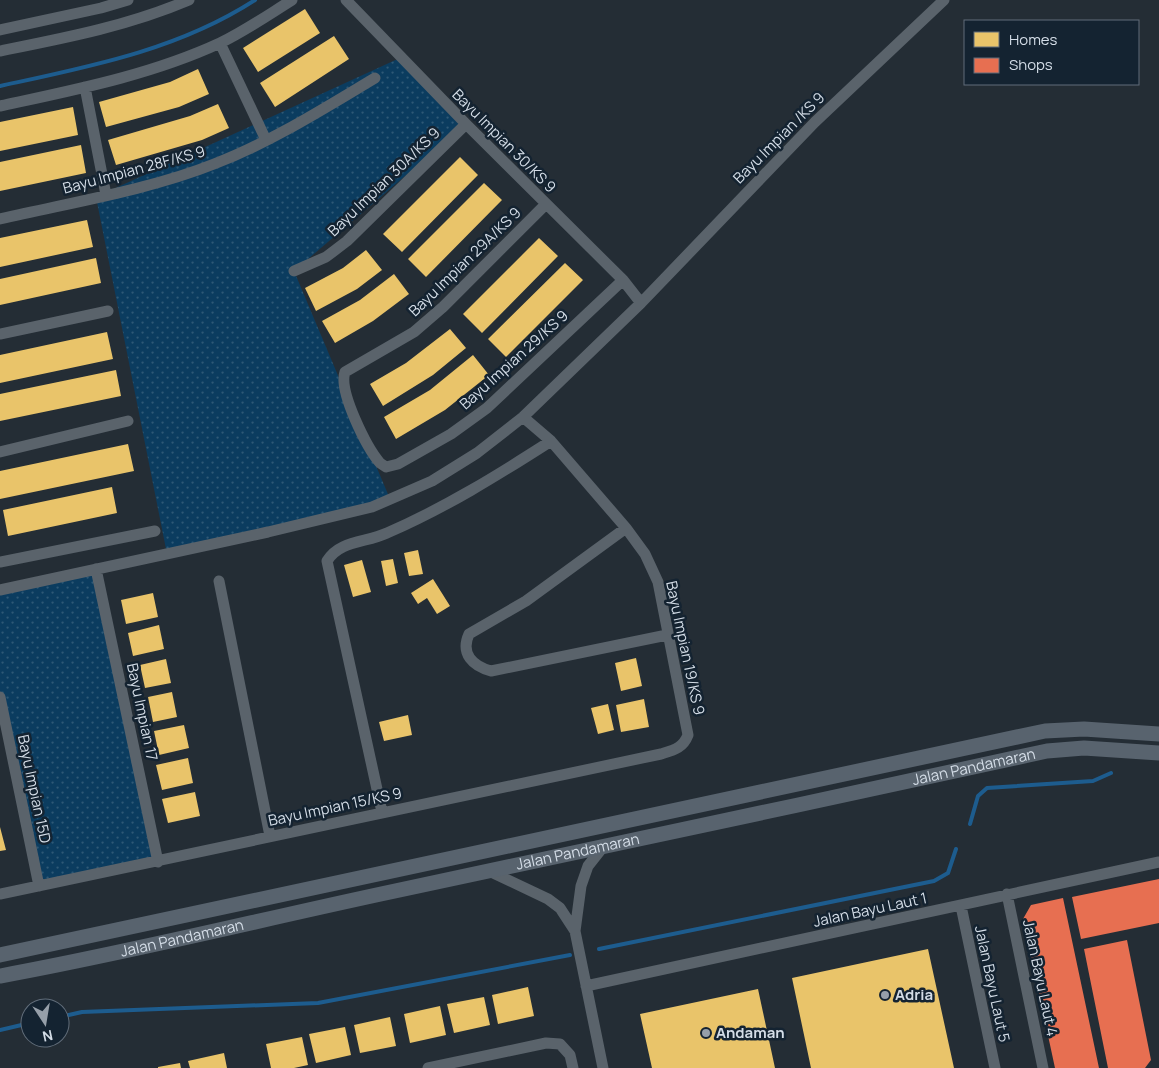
<svg xmlns="http://www.w3.org/2000/svg" width="1159" height="1068" font-family="Manrope,sans-serif">
<defs>
<pattern id="grass-dots" width="8" height="8" patternUnits="userSpaceOnUse" patternTransform="scale(1.25)"><rect width="8" height="8" fill="#0b3c5f"/><path d="M2 2h.1M6 6h.1" fill="none" stroke="#2e5876" stroke-width="1.8" stroke-linecap="round"/></pattern>
</defs>
<rect width="100%" height="100%" fill="#242d35"/>
<!-- grass -->
<path fill="url(#grass-dots)" d="M402,57L466,124L294,271L390,499L167,554L96,197Z
M96,569L158,862L39,886L0,709V590Z"/>
<!-- homes -->
<path fill="#e9c46a" d="M305,9L320,33L258,72L243,48Z
M334,36L349,59L275,107L260,83Z
M198,69L209,94L179,107L106,127L99,102L170,82Z
M218,104L229,128L202,140L116,165L108,140L190,116Z
M73,107L78,135L0,151V122Z
M81,145L86,173L0,191V162Z
M460,157L478,175L402,252L383,234Z
M484,183L502,200L426,277L408,259Z
M87,220L93,247L0,267V238Z
M539,238L558,256L482,333L463,314Z
M366,250L382,270L357,289L316,311L305,288L343,268Z
M96,258L101,283L0,305V279Z
M565,263L583,280L506,357L488,339Z
M394,274L409,294L373,321L335,343L322,321L360,300Z
M450,329L466,348L433,375L383,406L370,384L406,363Z
M107,332L113,359L0,383V355Z
M473,355L489,375L445,410L396,439L384,417L430,390Z
M116,370L121,396L0,421V394Z
M128,444L134,471L0,499V471Z
M112,487L117,513L8,536L3,510Z
M418,550L423,574L409,576L404,553Z
M393,559L398,583L386,586L381,561Z
M362,560L371,592L353,597L344,565Z
M433,579L450,606L437,614L427,598L418,604L411,593Z
M153,593L158,617L126,624L121,600Z
M159,625L164,649L133,656L128,633Z
M636,658L642,686L621,691L615,663Z
M166,659L171,683L145,688L140,665Z
M172,692L177,717L153,722L148,697Z
M644,699L649,727L621,732L616,705Z
M608,704L614,730L598,734L591,708Z
M408,715L412,735L384,741L379,722Z
M184,725L189,748L159,755L154,731Z
M188,758L193,783L162,790L156,765Z
M195,792L200,816L168,823L162,799Z
M0,827L6,850L0,851Z
M928,949L954,1068H811L792,978Z
M528,987L534,1016L498,1024L492,995Z
M758,989L775,1068H652L640,1014Z
M484,997L490,1025L454,1033L447,1004Z
M440,1006L446,1035L410,1043L404,1014Z
M390,1017L396,1046L360,1053L354,1025Z
M345,1027L351,1055L316,1063L309,1034Z
M302,1037L308,1065L294,1068H271L266,1044Z
M224,1053L227,1068H190L188,1061Z
M180,1063L181,1068H158V1067Z"/>
<!-- shops -->
<path fill="#e76f51" d="M1159,879V923L1081,939L1072,897Z
M1063,898L1099,1068H1055L1023,919L1031,905Z
M1127,940L1151,1060L1145,1068H1108L1084,949Z"/>
<g fill="none" stroke-linecap="round" stroke-linejoin="round">
<!-- stream -->
<path stroke="#1d5c8e" stroke-width="4" d="M0,86C88,67 178,50 255,0
M970,824L978,796L987,788L1093,781L1111,773
M599,949L934,881L948,873L956,849
M60,1017L82,1012L318,1003L570,955
M0,1030L30,1023"/>
<!-- minor -->
<path stroke="#5a636b" stroke-width="11" d="M346,0L466,124L623,280L641,303
M0,30L101,8L128,0
M220,43L266,140
M0,51C65,38 128,26 189,0
M85,87L106,195
M0,106C74,90 151,75 220,43C245,31 268,15 292,0
M546,204L443,307L414,332L345,372C338,391 367,448 380,463L386,467L398,464L451,434L487,408L623,280
M0,219C68,203 149,190 214,164C271,142 323,109 375,78
M294,271L326,257L347,241L466,124
M0,334L108,311
M0,452L128,421
M626,528L526,601L469,634C460,654 473,666 491,671L667,635
M0,562L155,531
M96,569L158,862
M219,581L270,836
M0,590L268,532L372,507L432,481L477,453L523,417L641,303L815,122L944,0
M0,697L39,886
M382,812L327,561C340,540 366,543 387,533C445,508 498,475 551,441
M603,847L588,866L581,886L575,931L603,1068
M489,871L548,899L560,908L575,931
M0,894L661,754C674,750 683,748 688,735L658,582L645,554L626,528L551,441L523,417
M1007,894L1043,1068
M961,906L995,1068
M586,986L1159,862
M428,1068L546,1043L560,1044L570,1055L573,1068"/>
<!-- major -->
<g stroke="#58636e" stroke-width="15">
<path d="M0,955L1045,731L1084,729L1159,734"/>
<path id="s1" d="M0,976C132,952 263,919 395,891C612,844 830,799 1047,751L1084,748L1159,753"/>
</g>
</g>
<!-- markers -->
<g fill="#969fa9" stroke="#142331" stroke-width="2">
<circle cx="885" cy="995" r="5"/>
<circle cx="706" cy="1033" r="5"/>
</g>
<g text-anchor="middle" stroke-width="5" stroke-linejoin="round" paint-order="stroke">
<!-- street labels -->
<g font-size="15" fill="#d4dde7" stroke="#142331">
<text transform="translate(779 138) rotate(-45)" y="5">Bayu Impian /KS 9</text>
<text transform="translate(504 141) rotate(45)" y="5">Bayu Impian 30/KS 9</text>
<text transform="translate(134 170) rotate(-15)" y="5">Bayu Impian 28F/KS 9</text>
<text transform="translate(384 182) rotate(-44)" y="5">Bayu Impian 30A/KS 9</text>
<text transform="translate(465 262) rotate(-44)" y="5">Bayu Impian 29A/KS 9</text>
<text transform="translate(514 360) rotate(-42)" y="5">Bayu Impian 29/KS 9</text>
<text transform="translate(685 648) rotate(78)" y="5">Bayu Impian 19/KS 9</text>
<text transform="translate(142 712) rotate(78)" y="5">Bayu Impian 17</text>
<text dy="5" stroke="none"><textPath href="#s1" startOffset="996">Jalan Pandamaran</textPath></text>
<text transform="translate(34 789) rotate(78)" y="5">Bayu Impian 15D</text>
<text transform="translate(335 807) rotate(-12)" y="5">Bayu Impian 15/KS 9</text>
<text dy="5" stroke="none"><textPath href="#s1" startOffset="591">Jalan Pandamaran</textPath></text>
<text transform="translate(870 910) rotate(-12)" y="5">Jalan Bayu Laut 1</text>
<text dy="5" stroke="none"><textPath href="#s1" startOffset="186">Jalan Pandamaran</textPath></text>
<text transform="translate(1040 978) rotate(78)" y="5">Jalan Bayu Laut 4</text>
<text transform="translate(992 984) rotate(78)" y="5">Jalan Bayu Laut 5</text>
</g>
<!-- poi labels -->
<g font-size="15" font-weight="bold" fill="#d4dde7" stroke="#142331" text-anchor="start">
<text x="895" y="1000">Adria</text>
<text x="716" y="1038">Andaman</text>
</g>
</g>
<!-- legend -->
<rect x="964" y="20" width="175" height="65" fill="#142331" stroke="#616d7a"/>
<rect x="974" y="32" width="25" height="15" fill="#e9c46a" stroke="#616d7a"/>
<text x="1009" y="45" font-size="15" fill="#d4dde7">Homes</text>
<rect x="974" y="58" width="25" height="15" fill="#e76f51" stroke="#616d7a"/>
<text x="1009" y="70" font-size="15" fill="#d4dde7">Shops</text>
<!-- north arrow -->
<g transform="translate(45 1023) rotate(168)"><circle r="24" fill="#142331" stroke="#616d7a"/>
<path d="M0-4L9 19L0 12L-9 19Z" fill="#969fa9"/>
<text y="-8" font-size="14" font-weight="bold" text-anchor="middle" fill="#d4dde7">N</text>
</g>
</svg>
